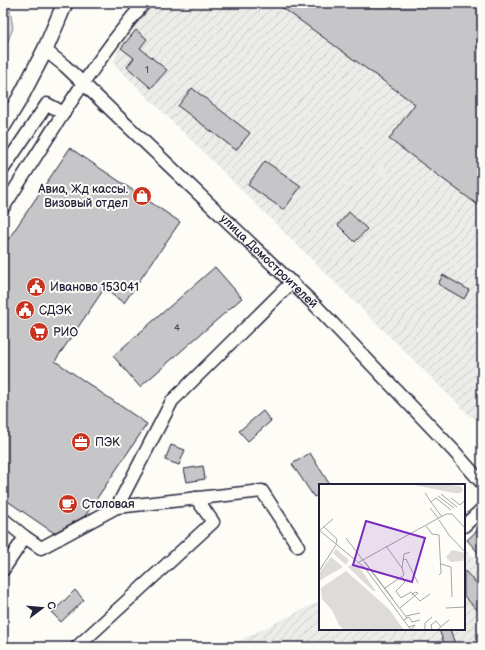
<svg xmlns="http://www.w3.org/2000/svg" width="485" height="650" font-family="'Balsamiq Sans',sans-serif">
<defs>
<pattern id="industrial-furrows" width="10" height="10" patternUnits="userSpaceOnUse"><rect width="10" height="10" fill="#ecece9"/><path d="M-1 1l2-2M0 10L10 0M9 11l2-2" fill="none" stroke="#cacac9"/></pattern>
<pattern id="forest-crowns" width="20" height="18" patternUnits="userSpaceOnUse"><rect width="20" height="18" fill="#dddcdb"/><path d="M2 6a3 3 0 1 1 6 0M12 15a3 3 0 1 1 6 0" fill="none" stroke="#bdbcbd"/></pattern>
</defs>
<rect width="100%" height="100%" fill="#fdfcf7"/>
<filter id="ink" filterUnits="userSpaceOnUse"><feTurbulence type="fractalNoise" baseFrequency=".025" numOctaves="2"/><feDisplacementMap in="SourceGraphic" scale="8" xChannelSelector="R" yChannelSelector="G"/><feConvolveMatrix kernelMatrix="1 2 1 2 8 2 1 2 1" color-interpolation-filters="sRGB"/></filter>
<g filter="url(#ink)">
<!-- industrial -->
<path fill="url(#industrial-furrows)" d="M138,3H482V420L470,416L113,63Z
M464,547L482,566V647H227L320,601V629H464Z"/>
<!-- forest -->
<path fill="url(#forest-crowns)" stroke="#807f8b" d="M3,3H9L13,28L3,53Z"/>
<!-- building -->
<path fill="#c6c6c8" stroke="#22223b" d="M276,3H482V208L389,139L415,104Z
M136,30L147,39L140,48L167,70L151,88L127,67L134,58L121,48Z
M192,88L250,133L236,150L178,106Z
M70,148L180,222L124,303L104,289L55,361L147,424L85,516L54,533L3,498V247Z
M265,161L301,186L284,210L248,185Z
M349,212L367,229L355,242L338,225Z
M215,267L242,298L140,387L113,356Z
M443,275L469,290L464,299L438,284Z
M263,411L271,421L248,441L239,431Z
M171,445L185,450L179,465L165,460Z
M310,453L330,485H320V494L314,497L292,464Z
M203,466L205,479L187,482L184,469Z
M482,526V557L467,540Z
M464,570L482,589V615L464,596Z
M75,590L84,600L61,622L52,613Z
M439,629H450L456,647H445Z"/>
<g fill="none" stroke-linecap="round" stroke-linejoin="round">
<defs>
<g id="minor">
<path id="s1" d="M45,50L65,66L316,306L453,450L482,483"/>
<path d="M3,169L47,104L64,113"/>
<path d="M3,208C48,138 90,66 144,3"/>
<path d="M292,282L172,401L117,507L262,491L298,546"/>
<path d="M3,519L25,537L41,548L117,507"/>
<path d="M464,526L482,509"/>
<path d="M3,570L25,537"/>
<path d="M77,647L213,522L196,498"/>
</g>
<path id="major" d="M3,126L20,98L45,50L65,3"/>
</defs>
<!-- minor casing -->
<use href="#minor" stroke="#22223b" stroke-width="15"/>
<!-- major casing -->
<use href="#major" stroke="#22223b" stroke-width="18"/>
<!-- minor -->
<use href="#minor" stroke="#fdfcf7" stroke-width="12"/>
<!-- major -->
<use href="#major" stroke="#fdfcf7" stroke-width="15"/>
</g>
</g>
<!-- icons -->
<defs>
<symbol id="shop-disc" viewBox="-11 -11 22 22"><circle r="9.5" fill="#c8321e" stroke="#fdfcf7"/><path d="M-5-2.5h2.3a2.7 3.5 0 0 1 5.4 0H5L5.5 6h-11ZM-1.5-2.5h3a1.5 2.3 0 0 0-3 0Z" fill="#fff"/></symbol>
<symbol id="civic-disc" viewBox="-11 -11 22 22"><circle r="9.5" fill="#c8321e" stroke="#fdfcf7"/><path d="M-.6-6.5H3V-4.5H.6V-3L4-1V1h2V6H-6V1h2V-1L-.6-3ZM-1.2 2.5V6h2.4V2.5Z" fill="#fff"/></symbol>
<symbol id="supermarket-disc" viewBox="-11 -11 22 22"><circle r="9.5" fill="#c8321e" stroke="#fdfcf7"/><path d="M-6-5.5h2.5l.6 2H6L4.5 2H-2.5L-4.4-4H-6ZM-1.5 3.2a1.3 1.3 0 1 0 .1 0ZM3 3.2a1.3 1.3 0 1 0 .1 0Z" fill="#fff"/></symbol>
<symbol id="office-disc" viewBox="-11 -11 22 22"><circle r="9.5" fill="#c8321e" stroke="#fdfcf7"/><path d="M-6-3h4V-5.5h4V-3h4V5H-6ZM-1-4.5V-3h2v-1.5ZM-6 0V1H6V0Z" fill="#fff"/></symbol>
<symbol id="cafe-disc" viewBox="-11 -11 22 22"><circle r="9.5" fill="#c8321e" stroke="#fdfcf7"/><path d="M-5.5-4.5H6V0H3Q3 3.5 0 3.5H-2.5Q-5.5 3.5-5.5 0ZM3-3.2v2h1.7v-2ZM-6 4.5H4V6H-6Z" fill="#fff"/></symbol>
</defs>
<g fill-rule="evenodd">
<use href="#shop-disc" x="131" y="185" width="22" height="22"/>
<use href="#civic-disc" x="25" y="276" width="22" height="22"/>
<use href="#civic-disc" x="14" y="299" width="22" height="22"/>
<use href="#supermarket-disc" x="28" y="321" width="22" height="22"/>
<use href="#office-disc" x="70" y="431" width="22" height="22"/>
<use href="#cafe-disc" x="57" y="493" width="22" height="22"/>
</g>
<g text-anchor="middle" stroke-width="4" stroke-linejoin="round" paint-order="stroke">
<!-- number labels -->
<g font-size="10" fill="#4b4b5e">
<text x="147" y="73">1</text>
<text x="177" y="331">4</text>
</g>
<!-- poi labels -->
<g font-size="12" fill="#22223b" stroke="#fdfcf7" text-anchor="start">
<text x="128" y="193" text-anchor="end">Авиа, Жд кассы.<tspan x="128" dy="14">Визовый отдел</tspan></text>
<text x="50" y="291">Иваново 153041</text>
<text x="39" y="314">СДЭК</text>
<text x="53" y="336">РИО</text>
<text x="95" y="446">ПЭК</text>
<text x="82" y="508">Столовая</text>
</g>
<!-- street labels -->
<g font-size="12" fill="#22223b" stroke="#fdfcf7">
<text dy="4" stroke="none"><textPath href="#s1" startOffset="308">улица Домостроителей</textPath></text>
</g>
</g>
<!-- overview -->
<g transform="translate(319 484)">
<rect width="146" height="146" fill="#fdfcf7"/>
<path d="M90,0H120L142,2L144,6L141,9H135ZM17,65L30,76L27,81L14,69ZM133,66L146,69L144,77L132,78L127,73ZM12,73L24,83L0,97V89ZM33,80L40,83L57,107H54L29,83ZM27,87L70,125L85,146H25L20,141L13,126L3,115L2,104Z" fill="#dddcdb"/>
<path fill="none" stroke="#a5a5ac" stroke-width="1" d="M106,9L112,18L117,14L132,26M122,10L138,23M119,12L135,24M132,14L141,21L146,16M112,18L123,33M111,24L120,35M120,36L130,51L146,68M107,42L113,50L120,51L122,89L120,91M5,43L18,55L17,60M0,46L46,84L92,146M1,46L14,35M27,54L88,134L85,136M67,62L83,84L85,70L91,68M84,76L87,75L99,99M40,78L127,30H133L146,44M46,78L74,115M122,80L132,83L133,113M0,87L17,61M83,93L86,98L77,107L82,114L92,108L101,117L111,110M66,104L85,91L83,84M81,124L99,109L96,108L93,111M127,124L146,123M87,132L101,129M88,134L90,133L93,138L101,136M90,143L96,141L92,146M106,146V139L113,133M113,146L112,141L117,137L122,143M118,146L130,136"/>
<path fill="#7b2cbf" fill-opacity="0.15" stroke="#7b2cbf" stroke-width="2" d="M47,37L106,54L93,98L34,81Z"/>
<rect width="146" height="146" fill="none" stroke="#22223b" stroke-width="2"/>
</g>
<!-- margin -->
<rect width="485" height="650" fill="none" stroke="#fdfcf7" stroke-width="16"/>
<rect x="8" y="8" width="469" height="634" fill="none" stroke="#22223b" stroke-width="1.5" filter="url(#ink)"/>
<!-- north arrow -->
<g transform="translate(42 608) rotate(74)" stroke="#fdfcf7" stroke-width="3" paint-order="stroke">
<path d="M0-3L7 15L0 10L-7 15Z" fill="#22223b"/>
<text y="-6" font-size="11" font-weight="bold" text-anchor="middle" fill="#22223b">С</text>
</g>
</svg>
